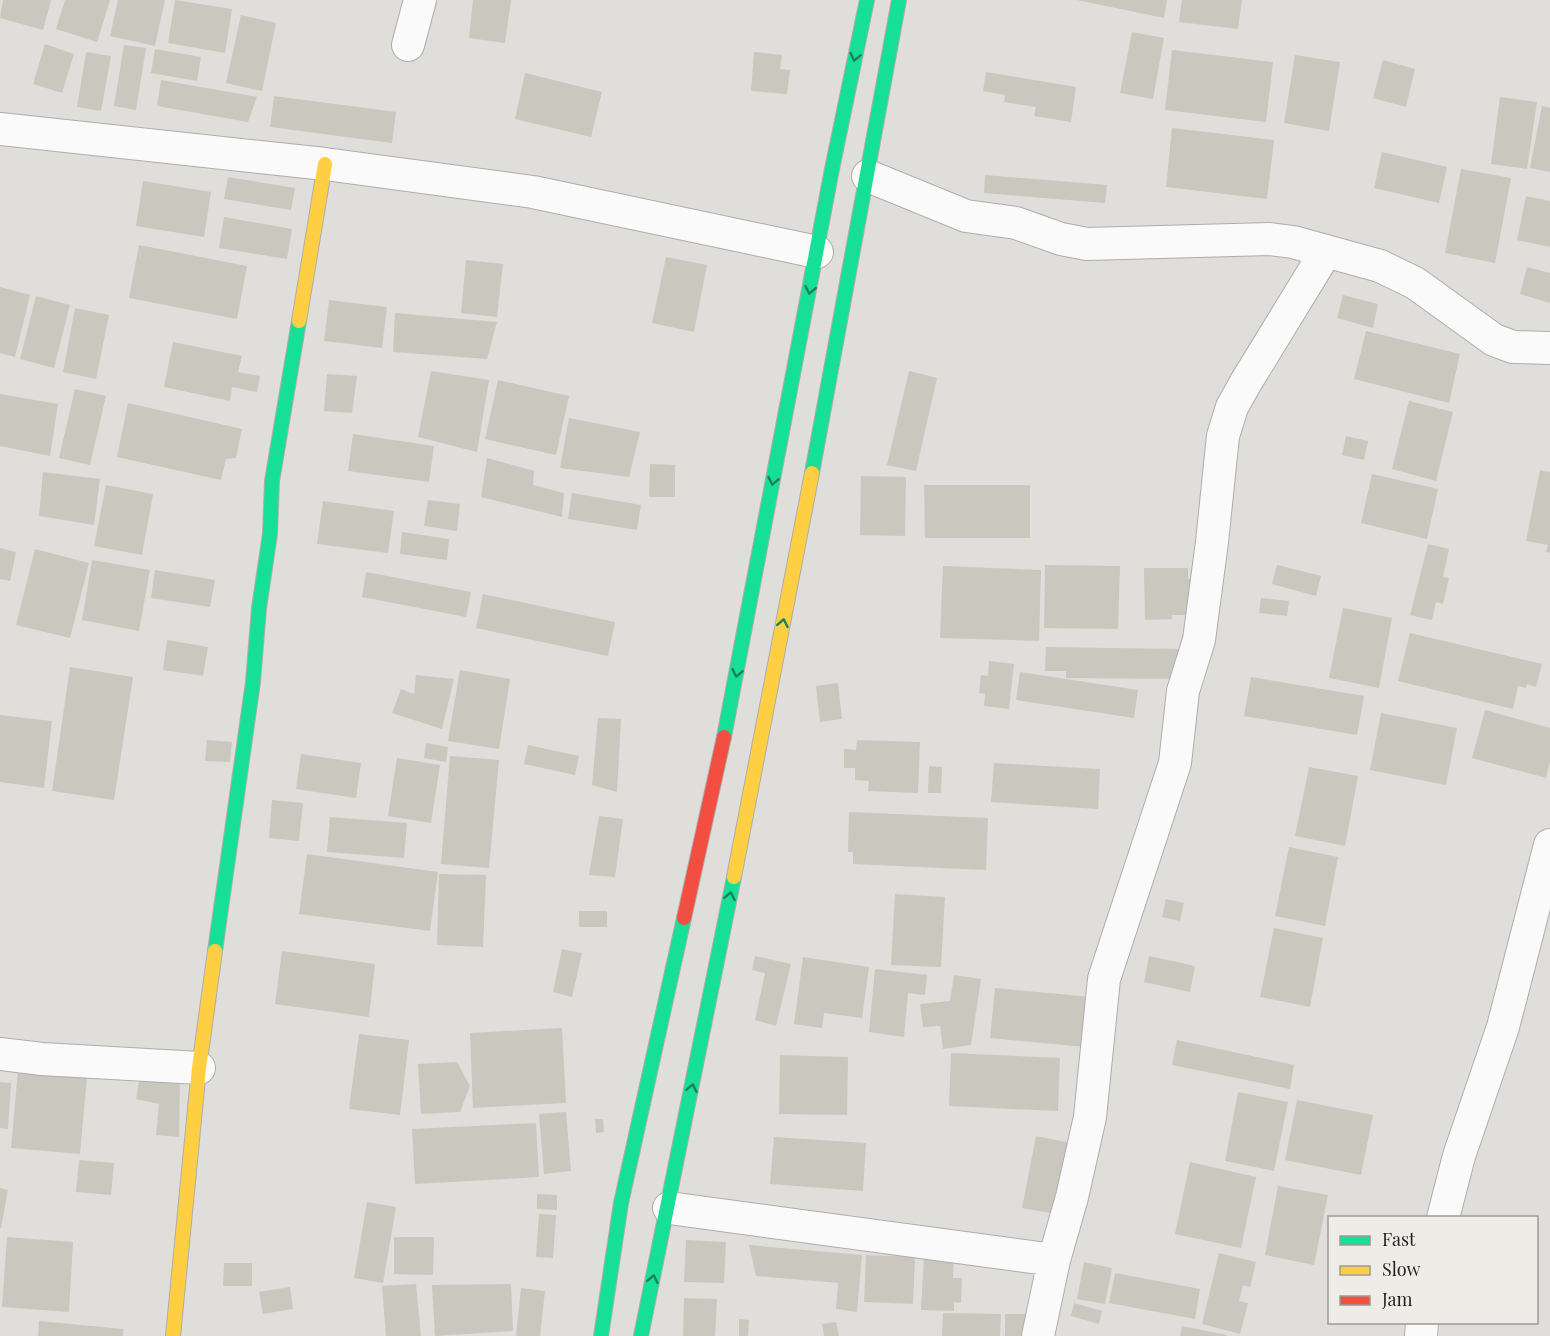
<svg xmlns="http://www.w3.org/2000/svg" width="1550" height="1336" font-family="'Playfair Display',serif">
<rect width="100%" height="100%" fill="#e0dedb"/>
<!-- building -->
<path fill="#cac7bf" d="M3,0H51L43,30L0,18Z
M65,0H110L97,42L56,29Z
M118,0H165L155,46L110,36Z
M175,0L232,9L225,53L168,43Z
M473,0H511L505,43L469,38Z
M1077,0H1167L1164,18Z
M1182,0H1242L1238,29L1179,22Z
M241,15L276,23L262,91L226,83Z
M1132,32L1164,38L1153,99L1120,93Z
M45,44L74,54L62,93L33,84Z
M124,45L146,48L136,110L114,106Z
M155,49L201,57L197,81L151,73Z
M1172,50L1273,62L1266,122L1165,110Z
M86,52L111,56L101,111L77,107Z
M754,52L782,55L780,69L790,70L787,94L751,91Z
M1295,55L1340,62L1329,131L1284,123Z
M1383,60L1415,69L1406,107L1373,98Z
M986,72L1076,87L1071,122L1034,116L1036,107L1004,102L1005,95L983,91Z
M525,73L602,92L591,137L515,119Z
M161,80L257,97L248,122L157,106Z
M274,96L396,112L392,143L270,127Z
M1500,97L1537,102L1527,169L1491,164Z
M1542,106L1550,108V172L1530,168Z
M1172,128L1274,140L1267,199L1166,187Z
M1382,152L1447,167L1439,203L1374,188Z
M1461,169L1511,178L1495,263L1445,253Z
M985,175L1107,185L1105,203L984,193Z
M228,177L295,188L291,210L224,199Z
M143,181L211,192L204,237L136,226Z
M1526,196L1550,201V247L1517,240Z
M224,217L292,229L287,259L219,248Z
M139,245L247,266L237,319L129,298Z
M666,257L707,265L694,332L652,323Z
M466,260L503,264L497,317L461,313Z
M1527,267L1550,273V303L1520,294Z
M0,287L30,295L15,357L0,353Z
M1343,295L1378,304L1373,328L1337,318Z
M36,296L70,305L54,368L20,359Z
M329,300L387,307L382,348L324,341Z
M75,308L109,315L96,379L63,372Z
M395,313L497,322L487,359L393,352Z
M1366,331L1460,354L1449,403L1354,379Z
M173,342L242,356L238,372L260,376L257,392L232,387L230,401L164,387Z
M431,371L489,380L477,452L418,437Z
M909,371L937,378L916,471L887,465Z
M327,374L357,376L352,413L324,411Z
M498,380L569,396L556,455L485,439Z
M75,389L106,396L90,465L59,458Z
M0,394L58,404L50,456L0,446Z
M1409,401L1453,412L1436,481L1392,469Z
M128,403L242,429L236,458L226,459L221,480L117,457Z
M569,418L640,432L629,477L560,468Z
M353,434L434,446L429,482L348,471Z
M1346,436L1368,441L1364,460L1342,455Z
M487,458L534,471L533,485L564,493L562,517L481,497Z
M650,464L675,465V497H649Z
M1540,470L1550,472V553L1546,552L1548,545L1526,541Z
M43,472L100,479L94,525L39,516Z
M1372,474L1438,489L1427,539L1361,523Z
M861,476L906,477L905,536L860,535Z
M106,485L153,494L142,555L94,546Z
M924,485H1030V538H925Z
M572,493L641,505L637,530L568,519Z
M428,500L460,504L457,531L424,526Z
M323,501L394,511L388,553L317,544Z
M402,532L449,539L447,560L400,554Z
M1428,544L1449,549L1443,577L1449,578L1443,604L1436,602L1432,620L1410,615Z
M0,548L16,552L10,581L0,579Z
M35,549L89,563L70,638L16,625Z
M92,560L150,570L139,631L82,620Z
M1045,565L1120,566L1118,629L1044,628Z
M1277,565L1321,576L1316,596L1272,584Z
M943,566L1041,570L1039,641L940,638Z
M1144,568H1188V579H1191V609L1188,615H1172V619L1145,620Z
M155,570L215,580L210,607L151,598Z
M366,572L471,592L466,617L362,597Z
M483,594L615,622L608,656L476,628Z
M1261,598L1289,601L1287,616L1259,613Z
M1343,608L1392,618L1379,688L1329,678Z
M1410,633L1542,664L1536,687L1527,684L1526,688L1518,686L1513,709L1398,681Z
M167,640L208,647L203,676L163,670Z
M1046,647L1181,649V679L1066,678V671H1045Z
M989,661L1014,664L1009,709L984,706L985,694L979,693L981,675L988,676Z
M70,667L133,677L114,800L52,791Z
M460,670L510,679L499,749L448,741Z
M1020,672L1138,690L1134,718L1016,700Z
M416,675L454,679L442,729L392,713L401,689L414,694Z
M1251,677L1364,696L1357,735L1244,716Z
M838,683L842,719L820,722L816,686Z
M1485,710L1550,728V762L1546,778L1472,758Z
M1381,713L1457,728L1446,785L1370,770Z
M0,715L52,721L44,788L0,782Z
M598,718L621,719L617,792L592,785Z
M207,740L232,742L230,762L205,761Z
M857,740L920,742L918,793L868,791L869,781L855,780V768H844V749L856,750Z
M426,743L448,747L446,762L424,758Z
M528,745L579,756L575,775L524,764Z
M301,754L361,763L356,798L296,789Z
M450,756L499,760L489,868L441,864Z
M397,758L440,765L431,823L388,816Z
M994,763L1100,769L1098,809L991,802Z
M929,766L942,767L941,793H928Z
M1309,767L1358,776L1345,846L1295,836Z
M272,800L303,803L299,841L269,838Z
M849,812L988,818L986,870L853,864V852H848Z
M599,816L623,819L615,877L589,875Z
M330,817L407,823L404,858L327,852Z
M1289,847L1338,857L1325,926L1275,916Z
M307,854L438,872L430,931L299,914Z
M439,874L486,875L483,947L437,945Z
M895,894L945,897L941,967L891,965Z
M1166,899L1184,903L1180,921L1162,917Z
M579,911H607V927H579Z
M1274,928L1323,938L1310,1007L1260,997Z
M562,949L582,953L572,997L553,992Z
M282,951L375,964L369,1017L275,1004Z
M755,956L791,964L776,1026L755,1020L765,973L752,970Z
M1149,956L1195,966L1190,992L1144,982Z
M803,957L869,967L862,1018L824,1013L822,1028L794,1024Z
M875,969L927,975L925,995L908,993L904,1037L869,1032Z
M954,975L981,979L971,1045L943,1049L940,1026L923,1027L920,1004L950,1001Z
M995,988L1091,997L1086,1047L990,1038Z
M562,1028L566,1103L473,1108L470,1033Z
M359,1034L409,1040L400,1115L349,1109Z
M1177,1040L1294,1065L1290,1089L1172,1065Z
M951,1053L1060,1058L1058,1111L949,1106Z
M780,1055L848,1057L847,1115L779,1114Z
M457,1062L470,1086L460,1112L421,1114L418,1064Z
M18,1070L87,1077L80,1154L11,1148Z
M140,1076L180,1079L179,1137L156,1135L159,1104L136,1099Z
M0,1082L11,1083L8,1129L0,1128Z
M1238,1092L1288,1102L1274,1171L1225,1161Z
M1297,1100L1373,1115L1361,1175L1285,1160Z
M566,1112L571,1171L544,1174L539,1114Z
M595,1119H603L604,1132L596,1133Z
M536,1123L539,1177L415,1184L412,1129Z
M1036,1136L1071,1143L1056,1214L1022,1208Z
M774,1137L866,1143L863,1191L770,1184Z
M79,1160L114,1163L111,1195L76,1192Z
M1190,1162L1256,1177L1241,1248L1175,1234Z
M1278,1186L1328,1195L1314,1265L1265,1255Z
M0,1188L8,1190L1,1228H0Z
M537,1194L557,1195V1210L537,1209Z
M367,1202L396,1207L383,1283L354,1278Z
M539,1214L556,1215L553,1258L536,1257Z
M7,1237L73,1242L69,1312L2,1307Z
M394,1237H434L433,1275L394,1274Z
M686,1240L726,1242L724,1283L684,1282Z
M749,1245L862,1255L857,1312L836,1309L838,1283L756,1276Z
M1219,1253L1256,1262L1250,1287L1243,1285L1239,1301L1248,1303L1240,1334L1202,1324Z
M866,1255L915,1257L913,1304L864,1302Z
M924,1256L954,1258L953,1278H962L961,1303L954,1302V1311L921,1310Z
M1084,1262L1112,1268L1105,1304L1077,1299Z
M224,1263H252V1286H223Z
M1115,1273L1200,1289L1195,1319L1109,1303Z
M416,1284L421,1336H386L382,1286Z
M511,1284L513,1331L435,1336L432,1285Z
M290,1287L293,1309L263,1314L259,1292Z
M521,1288L545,1291L540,1336H516Z
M684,1298L717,1299L715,1336H683Z
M1074,1303L1102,1311L1099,1324L1071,1316Z
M943,1313L1001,1314L1000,1336H942Z
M1005,1314H1025V1336H1005Z
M739,1319L749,1320L748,1336H739Z
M39,1321L123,1329V1336H38Z
M836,1322L839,1336H824L822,1324Z
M1182,1326L1227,1335V1336H1180Z"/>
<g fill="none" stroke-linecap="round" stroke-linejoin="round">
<defs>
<path id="street" d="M408,45L420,0
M0,129L325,164L533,192L817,252
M868,176L966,216L1016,223L1061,239L1087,244L1270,239L1293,242L1380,266L1415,283L1494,340L1513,347L1550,348
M0,1054L42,1059L199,1068
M669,1208L1054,1260
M1443,1218L1459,1156L1503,1027L1550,845
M1038,1336L1054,1260L1072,1197L1090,1117L1104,979L1175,763L1183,691L1199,640L1212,542L1223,436L1232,407L1246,382L1325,253
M1421,1336L1422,1322"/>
<path id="fast" d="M812,473L899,0
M724,737L832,169L867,0
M215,951L253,682L259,608L270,534L272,481L299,321
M601,1336L621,1203L684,918
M641,1336L734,877"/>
<path id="slow" d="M299,321L325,164
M734,877L812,473
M173,1336L199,1068L215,951"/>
<path id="jam" d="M684,918L724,737"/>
</defs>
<!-- street casing -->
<use href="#street" stroke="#aeadab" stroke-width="34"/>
<!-- fast casing -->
<use href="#fast" stroke="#aeadab" stroke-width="16"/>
<!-- slow casing -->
<use href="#slow" stroke="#aeadab" stroke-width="16"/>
<!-- jam casing -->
<use href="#jam" stroke="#aeadab" stroke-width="16"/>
<!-- street -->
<use href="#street" stroke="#fafafa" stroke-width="32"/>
<!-- fast -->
<use href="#fast" stroke="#16e098" stroke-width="14"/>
<!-- slow -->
<use href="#slow" stroke="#ffcf43" stroke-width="14"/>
<!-- jam -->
<use href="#jam" stroke="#f24e42" stroke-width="14"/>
</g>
<!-- one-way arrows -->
<defs><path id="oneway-chevron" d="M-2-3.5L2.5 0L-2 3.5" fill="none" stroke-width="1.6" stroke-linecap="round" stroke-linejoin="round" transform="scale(1.5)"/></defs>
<g stroke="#1b805b">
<use href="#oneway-chevron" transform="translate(855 57) rotate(102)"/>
<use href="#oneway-chevron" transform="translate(810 290) rotate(101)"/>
<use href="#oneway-chevron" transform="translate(773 481) rotate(101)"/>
<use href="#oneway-chevron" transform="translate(783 623) rotate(-79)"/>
<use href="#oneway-chevron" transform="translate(737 673) rotate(101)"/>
<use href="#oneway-chevron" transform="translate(730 896) rotate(-79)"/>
<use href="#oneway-chevron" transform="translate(692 1088) rotate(-79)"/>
<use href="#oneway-chevron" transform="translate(653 1279) rotate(-78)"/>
</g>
<!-- legend -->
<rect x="1328" y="1216" width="210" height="108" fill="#eeece7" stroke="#9c9a97" stroke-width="1.5"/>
<rect x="1340" y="1236" width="30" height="9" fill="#16e098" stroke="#9c9a97" stroke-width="1.5"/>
<text x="1382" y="1246" font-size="18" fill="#201f1e">Fast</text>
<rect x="1340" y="1266" width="30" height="9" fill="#ffcf43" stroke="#9c9a97" stroke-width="1.5"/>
<text x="1382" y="1276" font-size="18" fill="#201f1e">Slow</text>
<rect x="1340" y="1296" width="30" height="9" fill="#f24e42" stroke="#9c9a97" stroke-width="1.5"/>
<text x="1382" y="1306" font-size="18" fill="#201f1e">Jam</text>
</svg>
